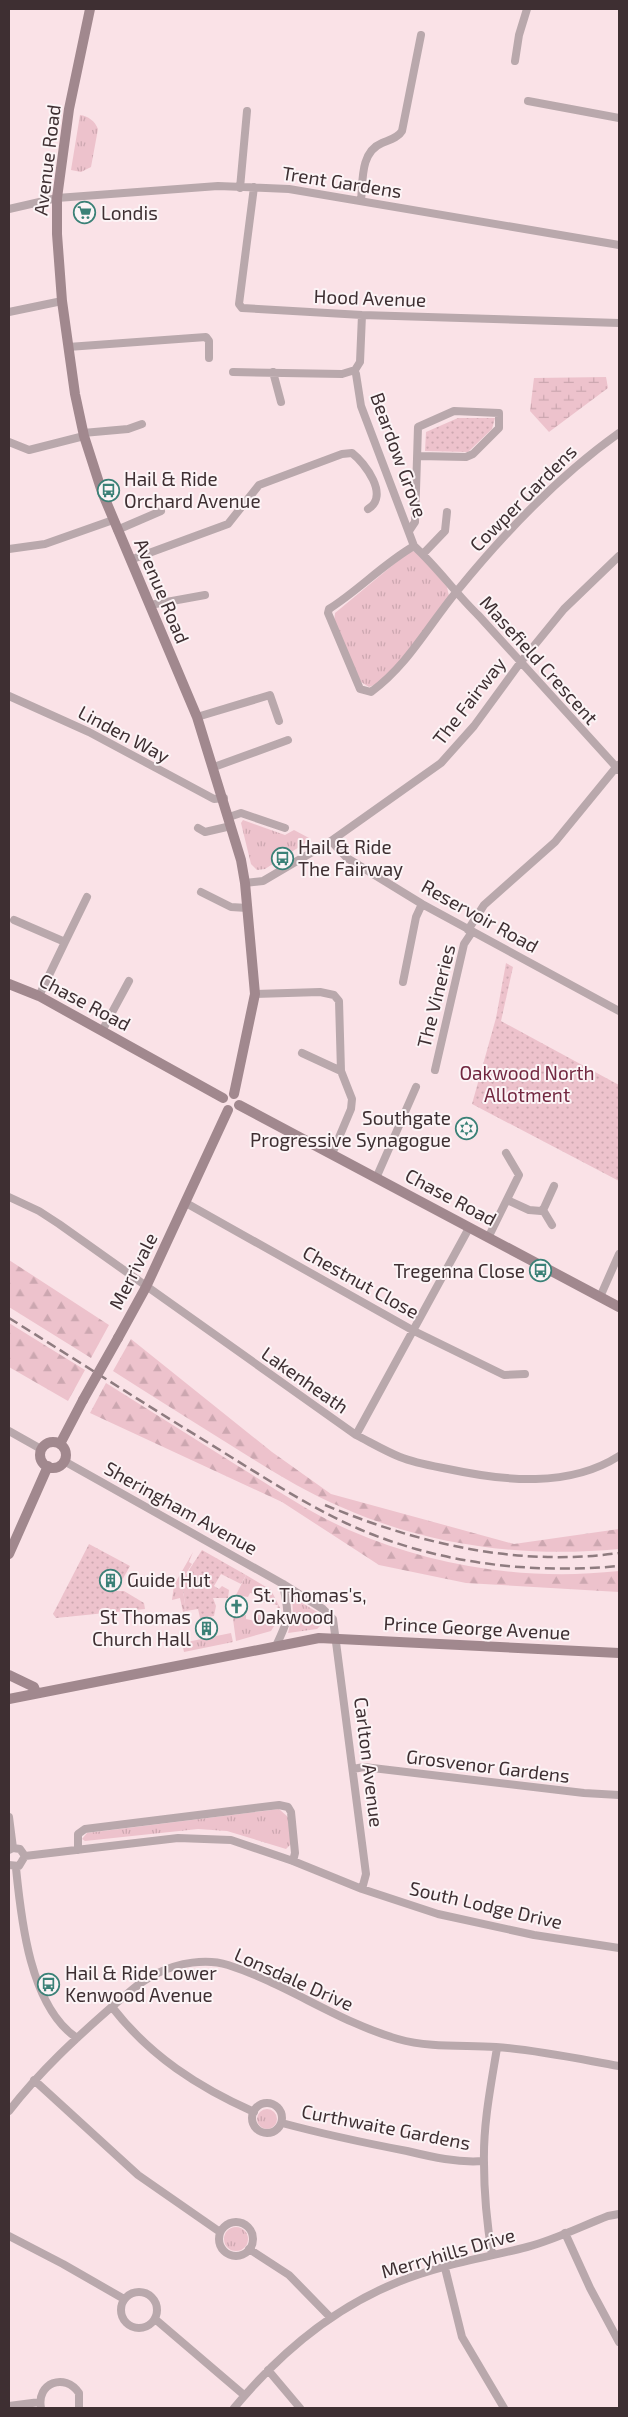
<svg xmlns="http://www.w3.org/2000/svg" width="628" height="2417" font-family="'Exo 2',sans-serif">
<defs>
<pattern id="grass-tufts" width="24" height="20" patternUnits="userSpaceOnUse" patternTransform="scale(1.25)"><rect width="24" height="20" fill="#edc2cc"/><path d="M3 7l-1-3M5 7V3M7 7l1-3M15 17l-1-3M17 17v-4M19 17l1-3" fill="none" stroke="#cca7b0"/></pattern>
<pattern id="forest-firs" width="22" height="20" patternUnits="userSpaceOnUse" patternTransform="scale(1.25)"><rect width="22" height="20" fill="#edc2cc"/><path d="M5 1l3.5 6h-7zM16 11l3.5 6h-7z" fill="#cca7b0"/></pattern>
<pattern id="wetland-marsh" width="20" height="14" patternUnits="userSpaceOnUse" patternTransform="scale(1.25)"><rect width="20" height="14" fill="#edc2cc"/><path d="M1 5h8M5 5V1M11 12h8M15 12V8" fill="none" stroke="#cca7b0"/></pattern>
<pattern id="park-dots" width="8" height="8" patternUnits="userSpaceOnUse" patternTransform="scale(1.25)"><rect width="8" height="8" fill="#edc2cc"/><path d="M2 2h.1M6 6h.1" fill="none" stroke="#cca7b0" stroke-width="1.8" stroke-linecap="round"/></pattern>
</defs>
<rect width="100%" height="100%" fill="#fae2e7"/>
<!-- grass -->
<path fill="url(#grass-tufts)" d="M80,115C88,116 95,121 98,129L91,167L81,172L71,170Z
M412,551L417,552L447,587L449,596C434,619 394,680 369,687L361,682L334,622L335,613L405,555Z
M243,820L285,835L294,830L309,838L310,840L265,869L257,870L251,864L241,823Z
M193,1552L189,1562L192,1564L178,1587L183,1590L186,1611L183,1612L180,1598L172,1600L174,1585Z
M246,1575L271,1590L281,1610L277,1609L278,1605L260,1602V1595L250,1593L248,1597L236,1595Z
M292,1597L324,1616L323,1623L317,1629L288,1633L293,1613Z
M232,1612L246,1615V1619L255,1621L257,1615H281L271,1631L236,1641Z
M231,1633L233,1642L184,1652L182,1643Z
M279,1809L288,1817L291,1844L286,1849L227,1831L198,1829L85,1841L82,1839L87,1833Z
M257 2119a10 10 0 1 1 20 0a10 10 0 1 1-20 0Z
M224 2239a12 12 0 1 1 24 0a12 12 0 1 1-24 0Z"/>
<!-- forest -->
<path fill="url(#forest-firs)" d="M9,1260L109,1325L91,1358L9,1307Z
M9,1323L85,1370L68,1401L9,1367Z
M131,1339L272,1452L331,1494L514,1544L619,1529V1549C524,1558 429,1546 341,1507C303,1491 267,1468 232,1446C192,1421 152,1396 113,1371Z
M106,1383C150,1411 194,1438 238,1466C274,1488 310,1513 349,1530C434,1567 527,1581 619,1571V1592L466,1583L379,1565L282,1502L90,1413Z"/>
<!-- wetland -->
<path fill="url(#wetland-marsh)" d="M606,377L608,388L549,432L530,411L534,378Z"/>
<!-- park -->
<path fill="url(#park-dots)" d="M458,418H495L492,429L468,452L425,451L426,432Z
M506,963L513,967L501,1021L619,1085V1181L472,1104L496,1018Z
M89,1544L130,1566L116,1591H124L144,1603L145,1609L56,1618L53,1614Z
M202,1550L246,1575L241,1584L221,1574L214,1586L219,1589L222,1586L229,1590L228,1598H213L216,1606L214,1616L200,1618L198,1609L186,1611L183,1590L178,1587Z"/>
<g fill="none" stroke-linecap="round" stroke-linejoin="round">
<!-- street -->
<path stroke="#b9a8ac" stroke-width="8" d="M515,61L519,35L527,9
M528,101L619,118
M254,187L239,304L242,308L362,315L619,323
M240,188L247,111
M361,201C363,181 360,152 382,143C389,140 398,138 402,131L421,35
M9,209L57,198L218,186L289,189L619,245
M9,312L62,301
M68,347L206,337L209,341V358
M233,372L342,374L355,370L360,362L362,315
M273,372L281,402
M356,374L361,406L414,546
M83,433L128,429L142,424
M619,433C557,477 505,532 457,591C428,626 408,665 371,692L360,689L328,613L329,609C359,590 383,564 414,546C438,568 456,594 479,616L619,770
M9,442L29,450L84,436
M117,530L161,511
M409,531L415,522L418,427L454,411L499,413V428L473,454L466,457L419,456
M9,549L45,544L113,520
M423,554L445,531L447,512
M130,560L228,524L259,485L342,454L352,453C365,463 390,496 368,509
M150,605L205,595
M9,696L89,732L214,799L224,798
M197,717L270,695L279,721
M214,767L288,740
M229,817L241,813L285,828
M198,828L205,832L231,826
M331,841L347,858L422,904L619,1011
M245,883L263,881L331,841L441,763L474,726L520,663L564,609L619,556
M201,892L231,907L247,908
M14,920L65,942L39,996
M468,930L484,905L555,842L618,765
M65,942L87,897
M403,982L416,917L422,904
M255,994L320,992L334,995L339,1001L341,1071
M102,1031L129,981
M302,1053L341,1071L352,1099L351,1109L332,1154
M435,1070L464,944L472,932
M377,1176L416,1087
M9,1197L39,1211L59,1224L356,1435C370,1442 385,1451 400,1457C415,1463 433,1466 448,1469C504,1481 569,1488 619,1456
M507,1200L529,1210L541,1211L544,1208L554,1186
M186,1203L414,1331L504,1375L525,1374
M543,1210L552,1225
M489,1236L519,1175L506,1153
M600,1297L619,1254
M9,1431L41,1449
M356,1435L469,1228
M64,1461L283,1584L323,1609L333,1619L366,1874L362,1889
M276,1646C291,1614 289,1618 283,1584
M353,1769L364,1767L584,1793L619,1795
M9,1817L13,1848
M9,1850L13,1848L20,1849L25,1856L19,1866L9,1865
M78,1850V1834L85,1829L279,1805L288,1807L291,1812L295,1853L293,1861
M25,1856L178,1838L231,1840L293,1861L362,1889L438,1914L534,1935L619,1948
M16,1868C21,1919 30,2007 77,2038
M112,2007C150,2056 198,2087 254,2112
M34,2080L138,2175L220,2232
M252 2118a15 15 0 1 1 30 0a15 15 0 1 1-30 0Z
M9,2111C40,2071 77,2037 115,2004C129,1993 141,1980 158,1973C178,1963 206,1958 228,1965C287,1984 338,2022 398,2039C430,2048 463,2045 496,2047C537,2050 579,2059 619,2066
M282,2123C323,2134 365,2143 407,2151C432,2157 458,2163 483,2161
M219 2239a17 17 0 1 1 34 0a17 17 0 1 1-34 0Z
M565,2233L590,2288L619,2342
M9,2236L63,2264L124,2299
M249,2249L289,2275L330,2317
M492,2255C487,2224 484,2194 484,2163C483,2124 491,2085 497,2048
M445,2268L462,2337L504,2408
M121 2310a18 18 0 1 1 36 0a18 18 0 1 1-36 0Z
M155,2319L244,2395
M268,2370L300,2408
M9,2406L40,2402
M41,2408C36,2383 65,2372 79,2393V2408
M234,2408C278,2355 333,2308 398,2282C439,2265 484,2258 527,2247C554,2240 582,2226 608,2216L619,2214"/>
<!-- secondary -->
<path stroke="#a1888e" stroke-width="10" d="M90,9L69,109L57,198V234L62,301L75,394L84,436L102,492L197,717L241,860L245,883L255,994L234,1094
M9,984L39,996L223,1098
M239,1105L619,1307
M118,1338L146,1287L228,1110
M40 1455a13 13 0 1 1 26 0a13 13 0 1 1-26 0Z
M60,1444L83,1400
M9,1554L48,1466
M9,1675L34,1687L36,1693
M9,1699L319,1638L619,1653"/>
<!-- rail -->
<path stroke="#8e7b7f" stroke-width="2.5" stroke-dasharray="10 5" stroke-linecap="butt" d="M9,1318C73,1358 137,1399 202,1439C253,1470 304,1505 359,1529C441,1564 532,1574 619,1566
M325,1505C419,1544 517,1567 619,1553"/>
<!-- secondary-bridge -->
<path stroke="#a1888e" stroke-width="10" d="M83,1400L118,1338"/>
</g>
<!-- icons -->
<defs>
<symbol id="supermarket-ring" viewBox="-11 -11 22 22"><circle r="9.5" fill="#fcf4f6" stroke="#3b8177" stroke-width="1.5"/><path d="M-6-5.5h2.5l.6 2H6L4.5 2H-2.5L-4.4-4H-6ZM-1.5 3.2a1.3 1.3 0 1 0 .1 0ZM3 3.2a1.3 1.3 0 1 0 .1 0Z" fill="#3b8177"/></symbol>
<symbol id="bus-ring" viewBox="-11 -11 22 22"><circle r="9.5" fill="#fcf4f6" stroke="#3b8177" stroke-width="1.5"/><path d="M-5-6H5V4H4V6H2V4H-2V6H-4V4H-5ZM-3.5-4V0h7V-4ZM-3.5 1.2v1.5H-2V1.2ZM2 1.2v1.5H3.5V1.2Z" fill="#3b8177"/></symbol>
<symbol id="synagogue-ring" viewBox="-11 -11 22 22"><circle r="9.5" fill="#fcf4f6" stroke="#3b8177" stroke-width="1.5"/><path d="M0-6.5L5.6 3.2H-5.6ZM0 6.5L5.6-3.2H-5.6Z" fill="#3b8177"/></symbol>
<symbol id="building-ring" viewBox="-11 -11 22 22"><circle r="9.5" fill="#fcf4f6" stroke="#3b8177" stroke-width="1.5"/><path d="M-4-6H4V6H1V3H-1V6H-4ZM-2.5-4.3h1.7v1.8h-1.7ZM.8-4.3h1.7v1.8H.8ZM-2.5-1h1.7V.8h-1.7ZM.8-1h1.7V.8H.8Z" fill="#3b8177"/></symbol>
<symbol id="church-ring" viewBox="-11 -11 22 22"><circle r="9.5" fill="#fcf4f6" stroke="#3b8177" stroke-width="1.5"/><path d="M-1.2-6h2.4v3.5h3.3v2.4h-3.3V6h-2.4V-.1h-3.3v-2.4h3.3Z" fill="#3b8177"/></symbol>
</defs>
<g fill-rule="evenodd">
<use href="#supermarket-ring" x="72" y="200" width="25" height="25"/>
<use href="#bus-ring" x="96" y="478" width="25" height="25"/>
<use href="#bus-ring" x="270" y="846" width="25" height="25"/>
<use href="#synagogue-ring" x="454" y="1116" width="25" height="25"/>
<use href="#bus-ring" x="528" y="1258" width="25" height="25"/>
<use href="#building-ring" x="98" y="1568" width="25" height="25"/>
<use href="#church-ring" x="224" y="1594" width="25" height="25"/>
<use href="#building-ring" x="194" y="1616" width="25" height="25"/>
<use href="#bus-ring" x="36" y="1972" width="25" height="25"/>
</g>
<g text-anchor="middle" stroke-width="4" stroke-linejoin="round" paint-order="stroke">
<!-- street labels -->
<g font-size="19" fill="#3e2f32" stroke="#fcf4f6">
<text transform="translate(47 160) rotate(-83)" y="7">Avenue Road</text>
<text transform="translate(342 182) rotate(9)" y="7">Trent Gardens</text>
<text transform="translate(370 298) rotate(2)" y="7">Hood Avenue</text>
<text transform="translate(399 455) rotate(70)" y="7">Beardow Grove</text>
<text transform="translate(523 498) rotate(-45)" y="7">Cowper Gardens</text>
<text transform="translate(162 591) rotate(67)" y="7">Avenue Road</text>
<text transform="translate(539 660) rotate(48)" y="7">Masefield Crescent</text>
<text transform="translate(469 701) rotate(-52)" y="7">The Fairway</text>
<text transform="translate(124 734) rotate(28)" y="7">Linden Way</text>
<text transform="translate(480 916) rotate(29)" y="7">Reservoir Road</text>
<text transform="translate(436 996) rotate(-76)" y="7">The Vineries</text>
<text transform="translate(85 1002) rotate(28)" y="7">Chase Road</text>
<text transform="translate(451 1197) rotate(28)" y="7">Chase Road</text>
<text transform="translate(133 1271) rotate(-63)" y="7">Merrivale</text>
<text transform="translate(361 1282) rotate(29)" y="7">Chestnut Close</text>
<text transform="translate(305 1380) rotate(35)" y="7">Lakenheath</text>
<text transform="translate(181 1508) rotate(29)" y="7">Sheringham Avenue</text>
<text transform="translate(477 1628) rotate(3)" y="7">Prince George Avenue</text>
<text transform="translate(369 1762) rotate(83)" y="7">Carlton Avenue</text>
<text transform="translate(488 1766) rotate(7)" y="7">Grosvenor Gardens</text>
<text transform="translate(486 1905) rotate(13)" y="7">South Lodge Drive</text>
<text transform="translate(294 1979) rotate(24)" y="7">Lonsdale Drive</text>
<text transform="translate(386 2127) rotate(11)" y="7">Curthwaite Gardens</text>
<text transform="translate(448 2253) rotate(-16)" y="7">Merryhills Drive</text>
</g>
<!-- poi labels -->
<g font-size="19" fill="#3e2f32" stroke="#fcf4f6" text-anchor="start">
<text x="101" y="220">Londis</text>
<text x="124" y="486">Hail &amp; Ride<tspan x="124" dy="22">Orchard Avenue</tspan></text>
<text x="298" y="854">Hail &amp; Ride<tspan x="298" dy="22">The Fairway</tspan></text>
<text x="451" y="1125" text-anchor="end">Southgate<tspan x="451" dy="22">Progressive Synagogue</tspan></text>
<text x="525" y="1278" text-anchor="end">Tregenna Close</text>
<text x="127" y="1587">Guide Hut</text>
<text x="253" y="1602">St. Thomas's,<tspan x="253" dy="22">Oakwood</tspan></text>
<text x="191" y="1624" text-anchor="end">St Thomas<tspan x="191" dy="22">Church Hall</tspan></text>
<text x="65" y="1980">Hail &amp; Ride Lower<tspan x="65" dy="22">Kenwood Avenue</tspan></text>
</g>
<!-- park labels -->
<g font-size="19" fill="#722740" stroke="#fcf4f6">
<text x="527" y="1080">Oakwood North<tspan x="527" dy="22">Allotment</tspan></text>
</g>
</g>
<!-- border -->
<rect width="628" height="2417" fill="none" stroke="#3e2f32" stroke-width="20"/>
</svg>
